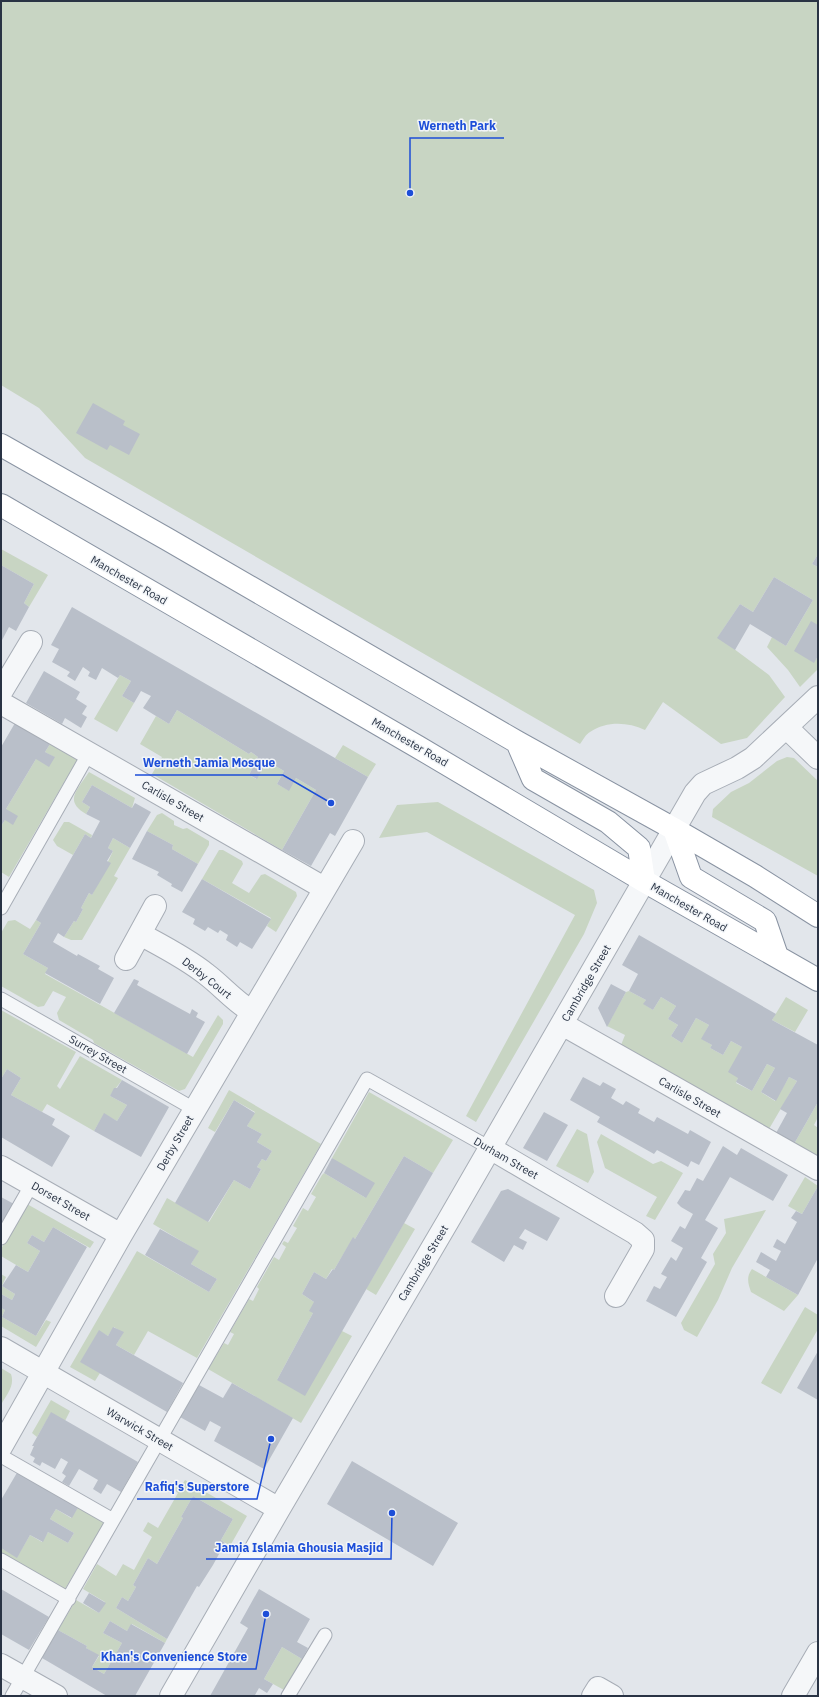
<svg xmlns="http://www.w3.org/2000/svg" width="819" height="1697" font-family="'IBM Plex Sans',sans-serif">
<rect width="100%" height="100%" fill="#e2e6eb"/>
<!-- green -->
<path fill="#c8d5c3" d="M1,1H818V554L812,564L818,567V625L814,662L818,656V669L800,687L788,670L767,647L772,637L786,646L813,600L774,577L753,612L740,604L718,637L769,675L785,697L747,738L721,744L663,702L645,730C627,722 607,721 590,732C586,734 583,740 580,744L85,458L39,408L1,385Z
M1,549L48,575L29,607L24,603L34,584L1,565Z
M120,675L131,681L122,696L134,703L117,732L94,719Z
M177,710L249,754L251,752L258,757L249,775L256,779L267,761L284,771L277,784L288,790L296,778L316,790L282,850L152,774L162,757L140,744L156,716L169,724Z
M50,744L77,760L9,877L1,872V826L5,820L6,809L36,759L54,757L45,752Z
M343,745L376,764L368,777L335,758Z
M787,757L794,758L818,781V876L712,817L713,809L731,792L749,783L777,761Z
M89,772L135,798L132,808L92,785L82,802L90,807L86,814C63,801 78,789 89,772Z
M438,802L594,890L597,903L584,934L476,1122L466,1116L575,915L427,832L379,838L397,805Z
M162,813L174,821V825L183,829L187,828L209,841V845L198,864L172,849L173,845L147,831L157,815Z
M64,822H69L92,835L91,838L85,834L73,855L57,846L53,840Z
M113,838L130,848L114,876L118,878L82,940H71L64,937L74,921L76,922L83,909L81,908L89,893L92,895L113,851L108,848Z
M219,850H223L242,861L243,864L232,883L249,893L261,875L265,874L296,892L297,896L276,932L267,926L271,918L202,879Z
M15,920L30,929L36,920L41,923L23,954L48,968L45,974L193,1057L218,1015L223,1020V1024L185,1089L179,1091L94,1043L93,1040L59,1020L57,1013L66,997L53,991L44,1006L38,1007L1,986V933L8,921Z
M629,991L646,1000L644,1004L653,1010L661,997L676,1006L668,1019L678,1025L671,1036L682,1043L696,1018L709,1025L702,1039L712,1045L710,1048L723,1055L731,1041L742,1047L738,1078L736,1083L752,1091L767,1064L775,1068L761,1092L775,1101L789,1077L797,1081L769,1129L621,1045L625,1035L607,1026L626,992Z
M786,997L808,1010L795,1032L772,1020Z
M1,1010L76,1052L57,1086L60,1089L80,1056L122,1080L110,1096L127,1105L117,1121L104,1114L94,1131L47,1104L42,1112L11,1095L21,1078L7,1069L1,1079Z
M229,1090L321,1144L197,1358L148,1331L134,1355L116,1345L123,1333L114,1327L108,1336L99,1331L81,1362L100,1373L95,1381L70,1367L137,1251L209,1292L217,1279L191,1264L198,1251L153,1224L167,1198L209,1222L234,1180L250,1189L261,1169L257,1167L262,1159L266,1161L272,1151L257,1142L262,1134L247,1126L255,1112L234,1100L215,1132L208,1128Z
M369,1092L453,1140L433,1173L404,1156L355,1239L353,1238L334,1270L332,1269L326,1279L314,1272L302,1294L314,1302L313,1313L277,1380L342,1331L352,1336L301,1423L208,1369L224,1343L228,1345L234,1334L230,1332L249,1299L253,1301L259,1289L257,1287L274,1257L279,1260L286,1247L282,1244L284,1241L288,1243L297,1228L293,1226L303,1208L308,1211L316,1197L311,1194L322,1175L324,1173L366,1198L332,1158Z
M818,1102V1117L814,1125L818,1128V1156L794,1144Z
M577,1129L587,1134L594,1172L588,1183L556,1166Z
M601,1134L653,1164L661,1161L683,1173L655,1220L646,1216L657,1197L605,1168L597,1142Z
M805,1177L818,1186L802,1214L788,1206Z
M27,1204L94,1242L90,1248L53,1227L44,1242L32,1235L27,1243L40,1251L28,1272L1,1256V1249Z
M766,1210L732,1268L718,1300L697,1337L684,1330L681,1323L715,1264L713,1254L726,1233L724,1219Z
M404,1223L415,1229L376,1295L366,1289Z
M752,1269L798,1295L784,1311L751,1292C748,1283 746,1277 752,1269Z
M1,1274L6,1277L2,1286L15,1294L12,1300L1,1294Z
M805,1307L818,1315V1329L781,1394L761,1383Z
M1,1308L5,1310L2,1317L36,1336L46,1320L51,1322L36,1347L1,1326Z
M1,1368L11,1374C15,1386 7,1394 1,1405Z
M51,1400L70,1411L65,1421L51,1413L37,1437L32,1433Z
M185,1480L247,1516L230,1546L221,1540L233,1519L193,1496L181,1517L183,1518L157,1564L148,1558L133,1585L136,1587L128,1601L122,1597L116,1608L167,1639L165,1643L132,1624L127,1631L110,1621L103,1633L122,1643L104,1674L92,1667L99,1656L86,1648L87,1646L58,1630L76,1600L99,1613L105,1602L83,1589L97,1564L116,1576L123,1564L134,1570L152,1537L143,1531L148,1522L158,1528L178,1493L168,1486L171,1482L181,1487Z
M79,1506L105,1521L65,1589L1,1553V1548L17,1557L30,1535L42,1542L48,1532L68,1543L74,1533L50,1519L56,1509L71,1518Z
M282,1647L302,1659L284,1690L264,1679Z"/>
<!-- building -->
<path fill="#b9bfc9" d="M93,403L125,421L123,425L140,434L129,455L110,445L107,450L76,433Z
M818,554V567L812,564Z
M1,565L34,584L24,603L29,607L16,631L9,627L1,642Z
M774,577L813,600L786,646L750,624L735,650L717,638L740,604L753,612Z
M72,607L368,777L335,836L330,833L311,866L282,850L316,790L296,778L289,791L277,784L284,771L267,761L257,779L249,775L258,757L251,752L249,754L177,710L169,724L143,708L151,696L141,691L134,703L122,696L131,681L120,675L118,678L102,668L96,680L88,676L90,672L83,667L75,681L67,676L70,672L52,662L59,649L51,645Z
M811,621L818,625V656L814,663L794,651Z
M44,671L80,692L76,699L87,706L82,714L87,717L81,728L65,718L62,724L26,703Z
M15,723L50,744L45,752L55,757L49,767L36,759L6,809L18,816L13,825L5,820L1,826V747Z
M92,785L132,808L135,803L151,812L130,848L113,838L108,848L113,851L107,861L111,863L92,895L89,893L81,908L83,909L76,922L74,921L64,937L58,933L53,942L77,956L78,954L100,966L98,969L114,978L100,1004L45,973L48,968L23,954L41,923L36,920L85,834L91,838L100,821L86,814L90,807L82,802Z
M147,831L173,845L172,849L198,864L182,892L171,886L172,884L157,875L159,872L132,859Z
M202,879L271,919L252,949L240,942L237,947L226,940L228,935L220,930L218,933L208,927L205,931L193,924L195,919L182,912Z
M639,935L776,1014L772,1020L818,1045V1102L794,1144L776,1133L787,1113L780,1109L797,1081L789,1077L776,1101L761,1092L775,1068L767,1064L752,1091L736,1082L738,1078L728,1072L742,1047L731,1041L723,1055L710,1048L712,1045L701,1039L709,1025L696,1018L682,1043L671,1036L678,1025L668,1019L676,1006L661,997L653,1010L643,1004L646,1000L629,991L638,974L622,965Z
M134,979L139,981L137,985L190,1014L192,1009L198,1013L196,1017L205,1022L187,1054L114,1013Z
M611,984L626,992L607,1027L598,1008Z
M7,1069L21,1078L11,1095L55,1119L52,1125L70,1136L52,1167L1,1137V1079Z
M583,1077L600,1086L603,1082L616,1089L611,1098L623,1105L626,1101L640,1109L638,1113L654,1122L657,1117L688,1134L690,1130L711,1142L699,1165L691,1161L688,1167L657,1150L654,1154L597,1122L600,1117L570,1100Z
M122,1080L169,1107L141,1157L94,1131L104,1113L117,1121L127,1105L110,1096L114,1088H117Z
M234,1100L255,1113L247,1126L262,1134L257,1142L272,1151L266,1161L262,1159L257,1167L261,1169L250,1189L234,1180L208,1222L175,1203Z
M544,1112L568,1125L547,1161L523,1148Z
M723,1146L737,1155L741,1148L788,1175L773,1201L730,1177L705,1220L718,1228L701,1258L707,1262L676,1317L646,1301L654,1286L660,1289L667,1277L661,1274L671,1257L676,1261L683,1248L671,1241L680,1226L685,1229L693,1214L681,1207L677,1203L685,1190L690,1191L697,1178L703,1181Z
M404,1156L433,1173L305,1396L277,1380L313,1313L309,1311L314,1302L302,1294L314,1272L326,1279L333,1269L334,1270L353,1237L355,1239Z
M332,1158L375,1183L366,1198L324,1173Z
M818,1186V1258L798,1295L766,1277L770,1270L756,1262L761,1252L776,1261L781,1251L773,1247L777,1239L785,1244L797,1222L791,1218L796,1211L802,1214Z
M508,1189L560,1218L547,1241L525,1229L519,1238L527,1242L523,1250L514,1245L504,1262L471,1242L501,1191Z
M1,1197L14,1204L1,1225Z
M53,1227L87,1247L36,1336L2,1317L5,1310L1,1308V1294L12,1300L15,1294L2,1286L16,1265L28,1272L40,1251L27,1243L32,1235L44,1242Z
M160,1229L199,1251L191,1264L217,1279L209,1292L145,1255Z
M113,1327L124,1332L116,1345L183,1383L167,1412L80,1362L99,1330L108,1336Z
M818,1351V1400L797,1388Z
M232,1383L293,1418L264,1469L214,1441L221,1427L210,1421L205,1431L180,1417L199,1385L223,1398Z
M51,1412L138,1462L121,1492L107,1484L101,1494L93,1489L98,1480L79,1469L69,1486L62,1482L66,1476L62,1473L68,1462L61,1458L55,1469L42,1462L40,1466L33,1462L35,1458L30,1455L34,1446H32Z
M352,1461L458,1523L433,1566L327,1504Z
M18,1471L79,1506L72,1518L56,1509L50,1519L74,1533L68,1543L48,1532L43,1542L30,1535L17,1558L1,1548V1500Z
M193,1496L233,1519L221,1540L225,1543L213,1565L199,1587L197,1586L167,1639L116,1608L122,1597L128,1601L136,1587L133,1585L148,1558L157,1564L183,1518L181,1517Z
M1,1589L49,1617L29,1650L1,1634Z
M259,1589L310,1619L297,1642L308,1648L302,1659L282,1647L264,1679L273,1684L267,1693L259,1688L255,1695L257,1696H210L248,1628L240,1623Z
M89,1593L106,1603L99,1613L83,1603Z
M110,1621L127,1631L131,1624L165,1643L135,1696H107L42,1658L58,1630L87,1646L86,1648L99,1655L92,1667L104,1674L122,1643L103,1633Z"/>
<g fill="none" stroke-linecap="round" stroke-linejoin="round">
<defs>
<path id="service" d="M1,908L89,753
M1,999L194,1109
M1,1238L32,1184
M1,1456L113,1520
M1,1560L69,1599
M12,1696L367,1079L490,1148
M288,1696L325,1635"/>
<path id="minor" d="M1,692L31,642
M1,703L324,888
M787,728L818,758
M140,934C162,946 186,958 206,974C222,986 234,1001 251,1011
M126,959L155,906
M562,1024L818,1169
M490,1148L635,1233L643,1240V1249L616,1296
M1,1167L121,1235
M1,1348L279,1509
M1,1447L121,1235L353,841
M1,1665L56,1696
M171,1696L279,1509L448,1221L695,793L703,784L737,768L753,758L818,697
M593,1696L598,1688L612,1696
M793,1696L818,1653"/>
<path id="trunk" d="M1,445L167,539L517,742L674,829L755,876L818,916
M1,505L418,747L644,881L818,980
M517,742L533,779L608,822L639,848L644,881
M674,829L691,877L765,921L777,956"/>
</defs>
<!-- service casing -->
<use href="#service" stroke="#a7adb6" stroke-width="15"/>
<!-- minor casing -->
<use href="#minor" stroke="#a7adb6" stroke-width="24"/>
<!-- trunk casing -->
<use href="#trunk" stroke="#8993a2" stroke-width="24"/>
<!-- service -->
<use href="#service" stroke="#f5f7f9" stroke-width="13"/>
<!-- minor -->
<use href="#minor" stroke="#f5f7f9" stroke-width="22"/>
<!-- trunk -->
<use href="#trunk" stroke="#fff" stroke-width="22"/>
</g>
<g text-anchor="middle" stroke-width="3" stroke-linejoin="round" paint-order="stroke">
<!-- street labels -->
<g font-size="11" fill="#293344" stroke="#f2f5f8">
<text transform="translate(129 580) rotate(30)" y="4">Manchester Road</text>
<text transform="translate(410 742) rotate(30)" y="4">Manchester Road</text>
<text transform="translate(173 801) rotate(30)" y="4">Carlisle Street</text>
<text transform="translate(689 907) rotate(30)" y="4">Manchester Road</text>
<text transform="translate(207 978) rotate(38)" y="4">Derby Court</text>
<text transform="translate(586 983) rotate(-60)" y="4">Cambridge Street</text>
<text transform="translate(98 1054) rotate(30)" y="4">Surrey Street</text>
<text transform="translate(690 1097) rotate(30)" y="4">Carlisle Street</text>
<text transform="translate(175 1143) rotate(-60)" y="4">Derby Street</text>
<text transform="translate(506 1158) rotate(30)" y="4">Durham Street</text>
<text transform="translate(61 1201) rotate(30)" y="4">Dorset Street</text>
<text transform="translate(423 1263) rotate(-59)" y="4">Cambridge Street</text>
<text transform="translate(140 1429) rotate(30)" y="4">Warwick Street</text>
</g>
</g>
<!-- callouts -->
<path fill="none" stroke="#1d4ed8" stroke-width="1.5" d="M410 193L410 138H504M331 803L283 775H135M271 1439L257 1499H137M392 1513L391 1559H206M266 1614L256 1669H93"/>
<g fill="#1d4ed8" stroke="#f2f5f8" stroke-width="1.5">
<circle cx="410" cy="193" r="4"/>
<circle cx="331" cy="803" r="4"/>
<circle cx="271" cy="1439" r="4"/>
<circle cx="392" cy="1513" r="4"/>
<circle cx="266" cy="1614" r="4"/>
</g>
<g font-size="12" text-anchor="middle" font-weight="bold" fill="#1d4ed8" stroke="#f2f5f8" stroke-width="3" stroke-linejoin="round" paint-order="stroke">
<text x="457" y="130">Werneth Park</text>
<text x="209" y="767">Werneth Jamia Mosque</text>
<text x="197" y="1491">Rafiq's Superstore</text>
<text x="299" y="1552">Jamia Islamia Ghousia Masjid</text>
<text x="174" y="1661">Khan's Convenience Store</text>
</g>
<!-- border -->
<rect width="819" height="1697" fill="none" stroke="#293344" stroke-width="4"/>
</svg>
